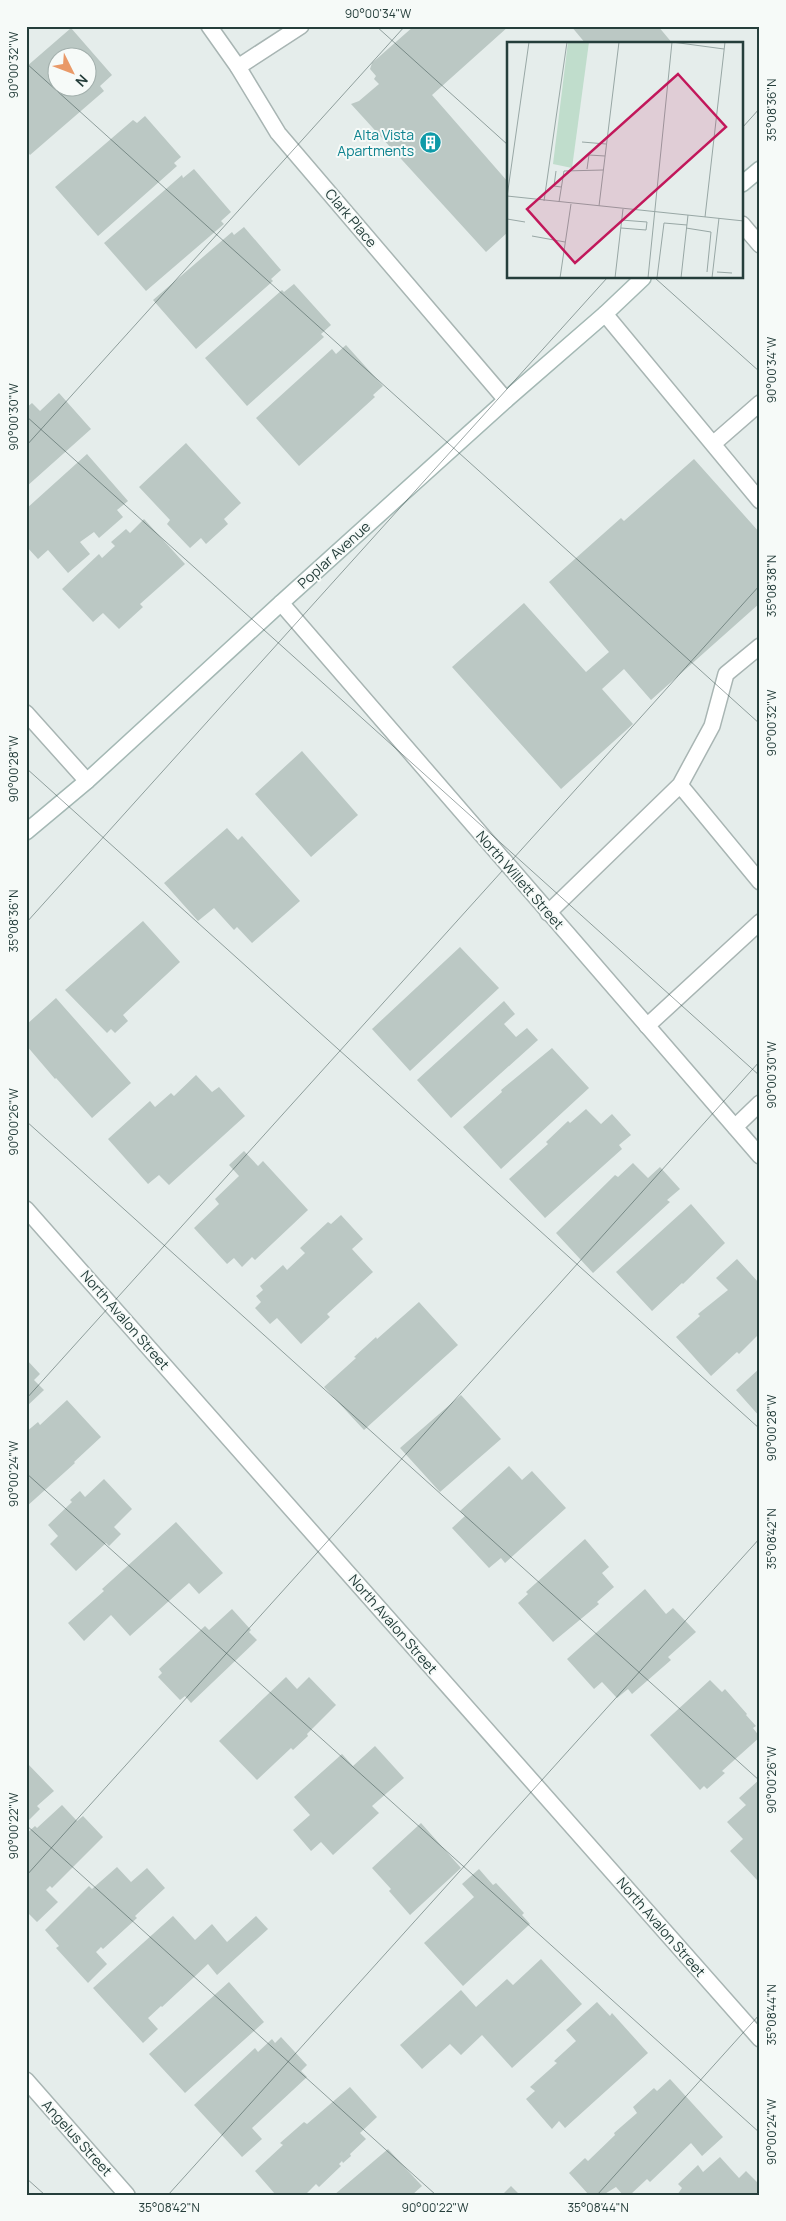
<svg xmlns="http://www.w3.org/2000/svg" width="786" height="2221" font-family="Manrope,sans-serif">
<rect width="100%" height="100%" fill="#e5edeb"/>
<!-- building -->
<path fill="#bbc8c4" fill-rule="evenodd" d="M414,26H509L432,95L508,182V232L486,252L351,104L359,101L379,84L374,79L376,76L370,69L372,63Z
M571,26H658L673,44H586Z
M71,28L112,75L100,86L104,91L30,155L26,150V67ZM58,58H88V88H58Z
M145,116L181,157L174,163L177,166L98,236L55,187L133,120L137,123Z
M194,169L231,212L221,221L224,224L146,291L104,243L182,175L183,178Z
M244,227L281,270L271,279L273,281L196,349L153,300L232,232L234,235Z
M294,284L331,325L321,334L324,337L247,406L205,358L282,290L284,292Z
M346,345L383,386L373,395L375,397L299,466L256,418L332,349L336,354Z
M59,393L91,429L26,487V408L32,403L40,411Z
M186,443L241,503L224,519L228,524L206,544L201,538L190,548L167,524L170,520L139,487Z
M87,454L128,501L117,510L123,517L99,538L94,532L80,542L90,554L68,573L48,550L38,559L26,546V509Z
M694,459L760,533V603L651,700L624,669L602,689L633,724L561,789L452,667L524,603L586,672L609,652L549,582L621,518L624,521Z
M144,519L185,564L140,604L143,607L119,629L103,613L93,622L62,589L99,554L102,558L115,546L111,542L126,529L130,533Z
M302,751L358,815L311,857L255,794Z
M227,828L238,840L242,836L300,901L252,943L237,927L234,930L214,908L198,921L164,883Z
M143,921L180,962L123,1015L128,1021L115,1033L111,1029L107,1033L65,990Z
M460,947L499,988L410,1071L372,1029Z
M56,998L131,1083L92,1118L56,1078L55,1079L26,1045V1025Z
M504,1001L515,1014L504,1024L516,1037L527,1028L538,1040L451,1118L417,1080Z
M552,1048L589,1088L501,1169L463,1127L502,1092L501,1090Z
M196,1075L212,1092L219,1087L245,1116L169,1185L159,1175L148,1184L108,1139L150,1101L155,1107L171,1093L174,1096Z
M586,1109L601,1124L612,1114L631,1135L619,1145L622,1149L545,1218L509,1179L548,1144L546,1142L568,1121L570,1123Z
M244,1151L258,1166L263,1161L308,1210L255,1260L252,1257L242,1267L234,1258L227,1264L194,1228L219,1204L215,1199L239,1176L229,1165Z
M633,1163L648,1178L660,1167L680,1189L667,1200L670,1202L593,1273L556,1233L615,1175L618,1177Z
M691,1204L725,1243L683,1284L682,1283L652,1311L616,1272Z
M341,1215L363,1239L352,1249L373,1272L327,1314L330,1317L301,1344L277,1318L270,1324L255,1308L261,1302L256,1296L263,1290L260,1286L283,1265L287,1270L305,1253L300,1248L328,1222L331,1224Z
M737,1259L760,1284V1333L739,1354L737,1352L711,1376L676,1337L700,1316L698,1314L728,1290L716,1278Z
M419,1302L458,1345L364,1430L324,1387L356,1358L354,1357L376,1337L377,1339Z
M26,1359L40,1374L34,1380L44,1390L26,1407Z
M760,1368V1417L736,1390Z
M461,1395L501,1439L440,1492L400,1448Z
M67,1400L101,1437L74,1462L75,1463L26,1507V1432L38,1422L40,1425Z
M509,1466L522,1480L532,1471L566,1508L505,1563L501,1558L489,1568L452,1528L465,1516L460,1511Z
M104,1479L132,1509L114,1527L121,1534L109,1546L106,1543L76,1571L50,1544L58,1536L48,1525L72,1502L70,1500L80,1491L85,1497Z
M176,1522L223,1573L199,1594L189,1583L130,1636L111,1615L84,1641L68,1623L104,1591L102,1589Z
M585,1539L609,1567L602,1573L614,1587L597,1602L599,1604L553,1642L518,1603L528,1594L526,1592Z
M645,1589L666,1614L673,1608L696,1632L668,1657L671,1660L632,1694L628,1689L617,1698L602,1682L594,1689L567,1659Z
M232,1609L251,1630L249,1632L257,1640L191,1703L185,1696L180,1700L158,1677L162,1673L159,1669L205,1626L209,1630Z
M286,1677L297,1689L309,1677L336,1705L307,1734L308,1736L293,1750L291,1748L257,1780L219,1741Z
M710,1680L722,1692L725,1689L747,1714L746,1715L756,1726L753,1728L760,1737L722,1771L725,1773L707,1789L704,1786L700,1790L650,1735Z
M375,1746L404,1778L372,1806L379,1813L333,1855L321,1842L311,1851L293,1830L310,1815L294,1797L342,1754L353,1766Z
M26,1762L54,1791L37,1806L40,1809L26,1823Z
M760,1779V1878L757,1880L730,1851L743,1839L727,1822L746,1805L739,1798Z
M62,1805L77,1821L83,1816L103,1837L52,1888L50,1886L46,1890L58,1902L37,1922L26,1911V1834L35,1826L37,1828Z
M421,1823L461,1868L410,1915L389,1891L391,1889L372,1868Z
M117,1867L131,1882L147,1868L165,1888L135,1916L137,1918L103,1949L101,1947L96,1952L107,1964L88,1983L56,1948L59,1946L45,1930L89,1886L92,1889Z
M479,1869L493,1885L496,1883L524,1913L522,1915L530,1924L463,1986L424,1943L474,1897L462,1884Z
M173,1916L195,1940L212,1924L227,1942L256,1916L268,1929L217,1975L208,1964L162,2007L161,2006L148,2018L158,2029L143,2043L93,1988Z
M541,1959L582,2004L512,2068L482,2035L461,2055L450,2044L422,2069L400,2045L461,1990L476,2007L507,1979L513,1985Z
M229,1982L264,2022L185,2093L149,2054Z
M597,2002L610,2016L612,2013L648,2053L565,2128L559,2121L552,2129L526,2099L535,2091L530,2087L557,2063L554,2061L576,2041L566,2030Z
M281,2037L307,2065L301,2071L307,2077L252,2128L262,2139L242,2157L194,2105L255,2048L258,2052L272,2039L275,2043Z
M670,2079L723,2137L702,2156L691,2143L650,2182L647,2179L630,2195H623L616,2187L603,2195H589L569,2173L585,2158L588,2161L615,2135L614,2133L637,2113L633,2107L654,2088L657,2091Z
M350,2087L377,2117L360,2133L366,2139L350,2154L351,2156L343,2163L342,2161L339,2164L341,2166L319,2187L316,2184L305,2195L275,2194L255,2171L283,2145L280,2143L304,2122L307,2124Z
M388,2149L422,2186L412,2195H334Z
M720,2157L739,2178L746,2171L760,2185V2191L755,2195H677L682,2188L678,2184L698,2165L703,2172Z
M511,2186L520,2195H502Z"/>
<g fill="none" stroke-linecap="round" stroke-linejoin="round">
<defs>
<path id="lane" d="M238,67L301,26
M605,314L760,501
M713,444L760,403
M680,785L760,882
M548,913L680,785L712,726L726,674L760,646
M647,1026L760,922
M735,1127L760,1103"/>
<path id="street" d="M209,26L238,67L278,133L506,400
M742,224L760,245
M281,603L760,1156
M26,713L87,781
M26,1209L760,2039
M26,2080L127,2195"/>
<path id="secondary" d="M742,184L760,169
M26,832L87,781L281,603L506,400L605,314L643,278"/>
</defs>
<!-- lane casing -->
<use href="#lane" stroke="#a8b5b3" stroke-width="18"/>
<!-- street casing -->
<use href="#street" stroke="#a8b5b3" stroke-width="18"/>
<!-- secondary casing -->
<use href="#secondary" stroke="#a4b8b4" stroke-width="18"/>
<!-- lane -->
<use href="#lane" stroke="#fff" stroke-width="15"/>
<!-- street -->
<use href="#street" stroke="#fff" stroke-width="15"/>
<!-- secondary -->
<use href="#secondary" stroke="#fff" stroke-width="15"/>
</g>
<!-- ticks -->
<path fill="none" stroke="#253e3b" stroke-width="1" stroke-opacity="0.45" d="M376,26L508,145M26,63L760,724M742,128L760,108M655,278L760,372M26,416L760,1076M26,446L405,26M26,768L760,1429M26,923L607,278M26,1121L760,1781M26,1399L760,585M26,1473L760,2133M26,1825L436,2195M26,1876L760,1061M26,2178L45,2195M168,2195L760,1538M597,2195L760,2014"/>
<!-- icons -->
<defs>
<symbol id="building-disc" viewBox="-11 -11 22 22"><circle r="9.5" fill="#0f9aa8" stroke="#f6faf8"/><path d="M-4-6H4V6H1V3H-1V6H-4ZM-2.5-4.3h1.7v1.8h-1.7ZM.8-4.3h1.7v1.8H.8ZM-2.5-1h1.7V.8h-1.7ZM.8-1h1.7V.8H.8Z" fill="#fff"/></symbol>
</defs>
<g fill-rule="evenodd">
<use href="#building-disc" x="418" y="130" width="25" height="25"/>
</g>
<g text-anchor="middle" stroke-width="4" stroke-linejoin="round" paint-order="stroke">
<!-- culture labels -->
<g font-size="14" fill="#0d838f" stroke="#f6faf8" text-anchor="end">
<text x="414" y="140">Alta Vista<tspan x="414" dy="16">Apartments</tspan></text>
</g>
<!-- street labels -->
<g font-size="14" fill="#253e3b" stroke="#f6faf8">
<text transform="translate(351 218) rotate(50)" y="5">Clark Place</text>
<text transform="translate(334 555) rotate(-42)" y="5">Poplar Avenue</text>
<text transform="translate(520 880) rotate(49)" y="5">North Willett Street</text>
<text transform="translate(125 1320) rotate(49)" y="5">North Avalon Street</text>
<text transform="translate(393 1624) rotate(49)" y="5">North Avalon Street</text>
<text transform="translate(661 1927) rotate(49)" y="5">North Avalon Street</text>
<text transform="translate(77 2138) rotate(48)" y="5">Angelus Street</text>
</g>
</g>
<!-- overview -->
<g transform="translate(507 42)">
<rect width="236" height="236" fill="#e5edeb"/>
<path d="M61,0H82L65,126L46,122Z" fill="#c0ddcc"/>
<path fill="none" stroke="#98a7a5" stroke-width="1" d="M165,0L217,7M75,100L99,102M80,127L82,113L98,114M49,129L47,144L54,145M0,154L237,179M0,155L22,0M37,159L60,0M52,160L57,129L96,128M92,164L112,0M198,175L218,0M0,177L18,180M114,186L139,188L140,180L114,178M179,186L204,190L200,230M25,194L58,200M210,230L225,231M53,236L64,162M108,236L116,167M141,236L165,0M150,236L157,181L180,183M174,236L181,173M205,236L212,176"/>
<path fill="#c2185b" fill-opacity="0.15" stroke="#c2185b" stroke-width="2.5" d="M171,32L219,85L68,221L20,167Z"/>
<rect width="236" height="236" fill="none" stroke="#253e3b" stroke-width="2.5"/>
</g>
<!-- border -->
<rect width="786" height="2221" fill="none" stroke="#f6faf8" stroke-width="55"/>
<!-- north arrow -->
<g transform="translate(72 72) rotate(132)"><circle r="24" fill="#f6faf8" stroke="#a2afac"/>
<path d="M0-4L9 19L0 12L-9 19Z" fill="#e99968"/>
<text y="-8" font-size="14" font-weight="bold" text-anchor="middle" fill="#253e3b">N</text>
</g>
<rect x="28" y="28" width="730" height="2166" fill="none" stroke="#253e3b" stroke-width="2"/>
<g font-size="12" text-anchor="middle" fill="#253e3b">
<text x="378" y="18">90°00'34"W</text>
<text transform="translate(14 65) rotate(-90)" y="4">90°00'32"W</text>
<text transform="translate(772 110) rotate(-90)" y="4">35°08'36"N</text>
<text transform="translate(772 370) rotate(-90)" y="4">90°00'34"W</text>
<text transform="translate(14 417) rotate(-90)" y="4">90°00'30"W</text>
<text transform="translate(772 586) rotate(-90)" y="4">35°08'38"N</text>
<text transform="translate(772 723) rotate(-90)" y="4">90°00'32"W</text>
<text transform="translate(14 769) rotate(-90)" y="4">90°00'28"W</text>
<text transform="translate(14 921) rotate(-90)" y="4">35°08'36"N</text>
<text transform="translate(772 1075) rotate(-90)" y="4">90°00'30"W</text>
<text transform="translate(14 1122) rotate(-90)" y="4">90°00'26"W</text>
<text transform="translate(772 1428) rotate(-90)" y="4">90°00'28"W</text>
<text transform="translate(14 1474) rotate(-90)" y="4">90°00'24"W</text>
<text transform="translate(772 1539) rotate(-90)" y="4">35°08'42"N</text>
<text transform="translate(772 1780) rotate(-90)" y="4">90°00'26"W</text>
<text transform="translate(14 1826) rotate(-90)" y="4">90°00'22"W</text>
<text transform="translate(772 2015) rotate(-90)" y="4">35°08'44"N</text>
<text transform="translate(772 2132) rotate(-90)" y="4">90°00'24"W</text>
<text x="169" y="2212">35°08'42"N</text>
<text x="435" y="2212">90°00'22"W</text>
<text x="598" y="2212">35°08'44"N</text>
</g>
</svg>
